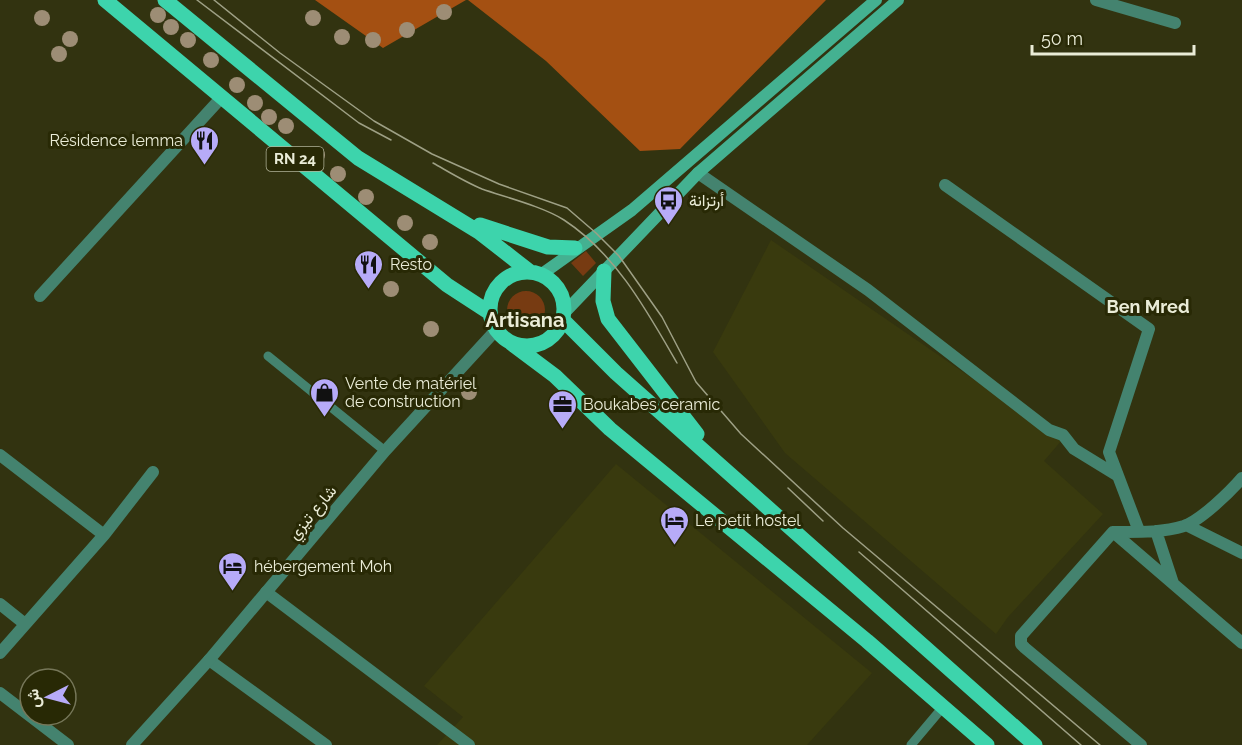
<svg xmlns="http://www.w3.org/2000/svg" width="1242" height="745" font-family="Raleway,Vazirmatn,sans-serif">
<rect width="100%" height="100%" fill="#323310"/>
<!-- built -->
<path fill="#393a0e" d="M771,240L1062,440L1044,461L1103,514L1008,617L996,634L785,453L713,352Z
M616,464L872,673L807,745H437L463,717L424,686Z"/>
<!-- green -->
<path fill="#773b12" d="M586,251L596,263L583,276L571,263Z
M507 310a19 19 0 1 1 38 0a19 19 0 1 1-38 0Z"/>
<!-- forest -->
<path fill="#a45012" d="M315,0H466L383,48Z
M468,0H826L680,149L640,151L546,61Z"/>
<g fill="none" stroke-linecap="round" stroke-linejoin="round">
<!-- service -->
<path stroke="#44836f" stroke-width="9" d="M268,356L385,451
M911,745L943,707"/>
<!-- minor -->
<path stroke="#44836f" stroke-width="12" d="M1096,0L1175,23
M698,173L868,290L1049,430L1063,435L1074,449L1118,476
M945,185L1149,329L1109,452L1139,531
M40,296L221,98
M0,455L104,535
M1186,525L1242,553
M1156,531L1173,583
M1113,532L1242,643
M266,592L469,745
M0,604L25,624
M0,653L104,535L153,472
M209,660L326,745
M0,693L68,745
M1141,745L1025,648L1021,644V636L1113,532C1136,532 1162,533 1184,526C1201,520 1230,492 1242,478"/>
<!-- tertiary -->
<path stroke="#44836f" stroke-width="12" d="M132,745L209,660L385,451L496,330"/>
<!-- secondary -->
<path stroke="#44b191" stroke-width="12" d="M542,274L632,210L876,0
M565,312L698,173L898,0"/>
<!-- primary -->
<path stroke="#3dd4ac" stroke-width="15" d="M105,0L447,285L490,313
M165,0L358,158L479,232L529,271
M480,225L548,247L575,248
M604,271L603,301L608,319L697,434
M490 309a37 37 0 1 1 74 0a37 37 0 1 1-74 0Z
M563,320L616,373L1035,745
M511,343L555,376L610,429L867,641L987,745"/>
<!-- tram -->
<path stroke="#9ea085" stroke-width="1.5" d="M197,0L359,123L391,140
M214,0L280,53L374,121L432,154L499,184L567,208L596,233L619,256L662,317L696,382L741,434L843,528L1100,745
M433,163C449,172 465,182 482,189C505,197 544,207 564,220C616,254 647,311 677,363
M788,488L823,521
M859,552L1081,745"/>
</g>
<!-- trees -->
<g fill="#9d8d75">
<circle cx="444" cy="12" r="8"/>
<circle cx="158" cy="15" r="8"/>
<circle cx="42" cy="18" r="8"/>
<circle cx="313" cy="18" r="8"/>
<circle cx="171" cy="27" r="8"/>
<circle cx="407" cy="30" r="8"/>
<circle cx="342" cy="37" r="8"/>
<circle cx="70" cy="39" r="8"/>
<circle cx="188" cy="40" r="8"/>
<circle cx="373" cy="40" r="8"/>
<circle cx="59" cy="54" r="8"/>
<circle cx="211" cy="60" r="8"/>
<circle cx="237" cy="85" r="8"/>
<circle cx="255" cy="103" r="8"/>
<circle cx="269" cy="117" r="8"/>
<circle cx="286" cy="126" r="8"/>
<circle cx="317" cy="155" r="8"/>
<circle cx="338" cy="174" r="8"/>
<circle cx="366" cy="197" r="8"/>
<circle cx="405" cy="223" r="8"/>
<circle cx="430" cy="242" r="8"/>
<circle cx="391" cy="289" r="8"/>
<circle cx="431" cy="329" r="8"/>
<circle cx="469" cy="392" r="8"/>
</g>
<!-- icons -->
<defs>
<symbol id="restaurant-pin" viewBox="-11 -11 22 30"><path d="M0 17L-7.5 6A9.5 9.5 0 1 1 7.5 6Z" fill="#b7abf8" stroke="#282905"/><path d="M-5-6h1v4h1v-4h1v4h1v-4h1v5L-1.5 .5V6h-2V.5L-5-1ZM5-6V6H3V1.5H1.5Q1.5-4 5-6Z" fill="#111"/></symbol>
<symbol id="bus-pin" viewBox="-11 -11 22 30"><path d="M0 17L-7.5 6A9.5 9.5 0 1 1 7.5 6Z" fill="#b7abf8" stroke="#282905"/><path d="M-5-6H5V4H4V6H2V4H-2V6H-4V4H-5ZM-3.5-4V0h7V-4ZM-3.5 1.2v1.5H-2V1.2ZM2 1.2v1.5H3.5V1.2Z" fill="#111"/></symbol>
<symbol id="shop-pin" viewBox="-11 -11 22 30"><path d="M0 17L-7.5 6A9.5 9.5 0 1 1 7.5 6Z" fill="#b7abf8" stroke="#282905"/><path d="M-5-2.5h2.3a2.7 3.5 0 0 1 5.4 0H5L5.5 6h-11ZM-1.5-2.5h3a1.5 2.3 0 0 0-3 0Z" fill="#111"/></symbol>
<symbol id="office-pin" viewBox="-11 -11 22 30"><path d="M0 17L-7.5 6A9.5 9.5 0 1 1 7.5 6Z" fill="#b7abf8" stroke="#282905"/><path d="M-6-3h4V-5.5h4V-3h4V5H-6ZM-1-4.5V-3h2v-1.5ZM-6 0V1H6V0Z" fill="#111"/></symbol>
<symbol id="hotel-pin" viewBox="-11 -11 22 30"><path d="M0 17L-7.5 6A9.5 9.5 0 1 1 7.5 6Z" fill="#b7abf8" stroke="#282905"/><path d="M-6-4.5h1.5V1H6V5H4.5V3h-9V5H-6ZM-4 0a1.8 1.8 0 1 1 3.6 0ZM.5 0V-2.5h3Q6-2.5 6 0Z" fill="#111"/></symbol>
</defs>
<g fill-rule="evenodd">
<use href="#restaurant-pin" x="188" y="124" width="33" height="45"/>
<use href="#bus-pin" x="652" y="184" width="33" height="45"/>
<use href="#restaurant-pin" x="352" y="248" width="33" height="45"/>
<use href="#shop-pin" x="308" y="376" width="33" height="45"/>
<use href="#office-pin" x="546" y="388" width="33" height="45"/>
<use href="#hotel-pin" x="658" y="504" width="33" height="45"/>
<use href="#hotel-pin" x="216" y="550" width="33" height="45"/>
</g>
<g text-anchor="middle" stroke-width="6" stroke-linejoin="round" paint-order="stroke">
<!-- shield labels -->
<rect fill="#282905" stroke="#b0b298" stroke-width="1.5" x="266.5" y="147" width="57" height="24" rx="4.5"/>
<g font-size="15" font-weight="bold" fill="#eaecd7">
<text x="295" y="164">RN 24</text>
</g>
<!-- poi labels -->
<g font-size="16" fill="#eaecd7" stroke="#282905" text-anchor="start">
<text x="183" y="146" text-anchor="end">Résidence lemma</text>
<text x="689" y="206">أرتزانة</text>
<text x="390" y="270">Resto</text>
<text x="345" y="389">Vente de matériel<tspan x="345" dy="18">de construction</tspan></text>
<text x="583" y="410">Boukabes ceramic</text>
<text x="695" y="526">Le petit hostel</text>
<text x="254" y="572">hébergement Moh</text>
</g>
<!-- street labels -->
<g font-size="16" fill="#eaecd7" stroke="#282905">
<text transform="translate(312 512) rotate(-50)" y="6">شارع تيزي</text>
</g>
<!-- neighbourhood labels -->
<g font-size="18" font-weight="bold" fill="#eaecd7" stroke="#282905">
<text x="1148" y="313">Ben Mred</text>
</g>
<!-- quarter labels -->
<g font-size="20" font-weight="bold" fill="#eaecd7" stroke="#282905">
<text x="525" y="327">Artisana</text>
</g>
</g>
<!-- north arrow -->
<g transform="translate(48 697) rotate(264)"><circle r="28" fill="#282905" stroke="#767759" stroke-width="1.5"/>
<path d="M0-4.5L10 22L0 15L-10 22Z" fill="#b7abf8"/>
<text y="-9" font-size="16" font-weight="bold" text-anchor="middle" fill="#eaecd7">ش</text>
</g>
<!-- scale -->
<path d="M1032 45v9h162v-9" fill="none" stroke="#eaecd7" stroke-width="3"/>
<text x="1041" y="45" font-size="18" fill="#eaecd7" stroke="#282905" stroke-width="4.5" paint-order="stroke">50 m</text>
</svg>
